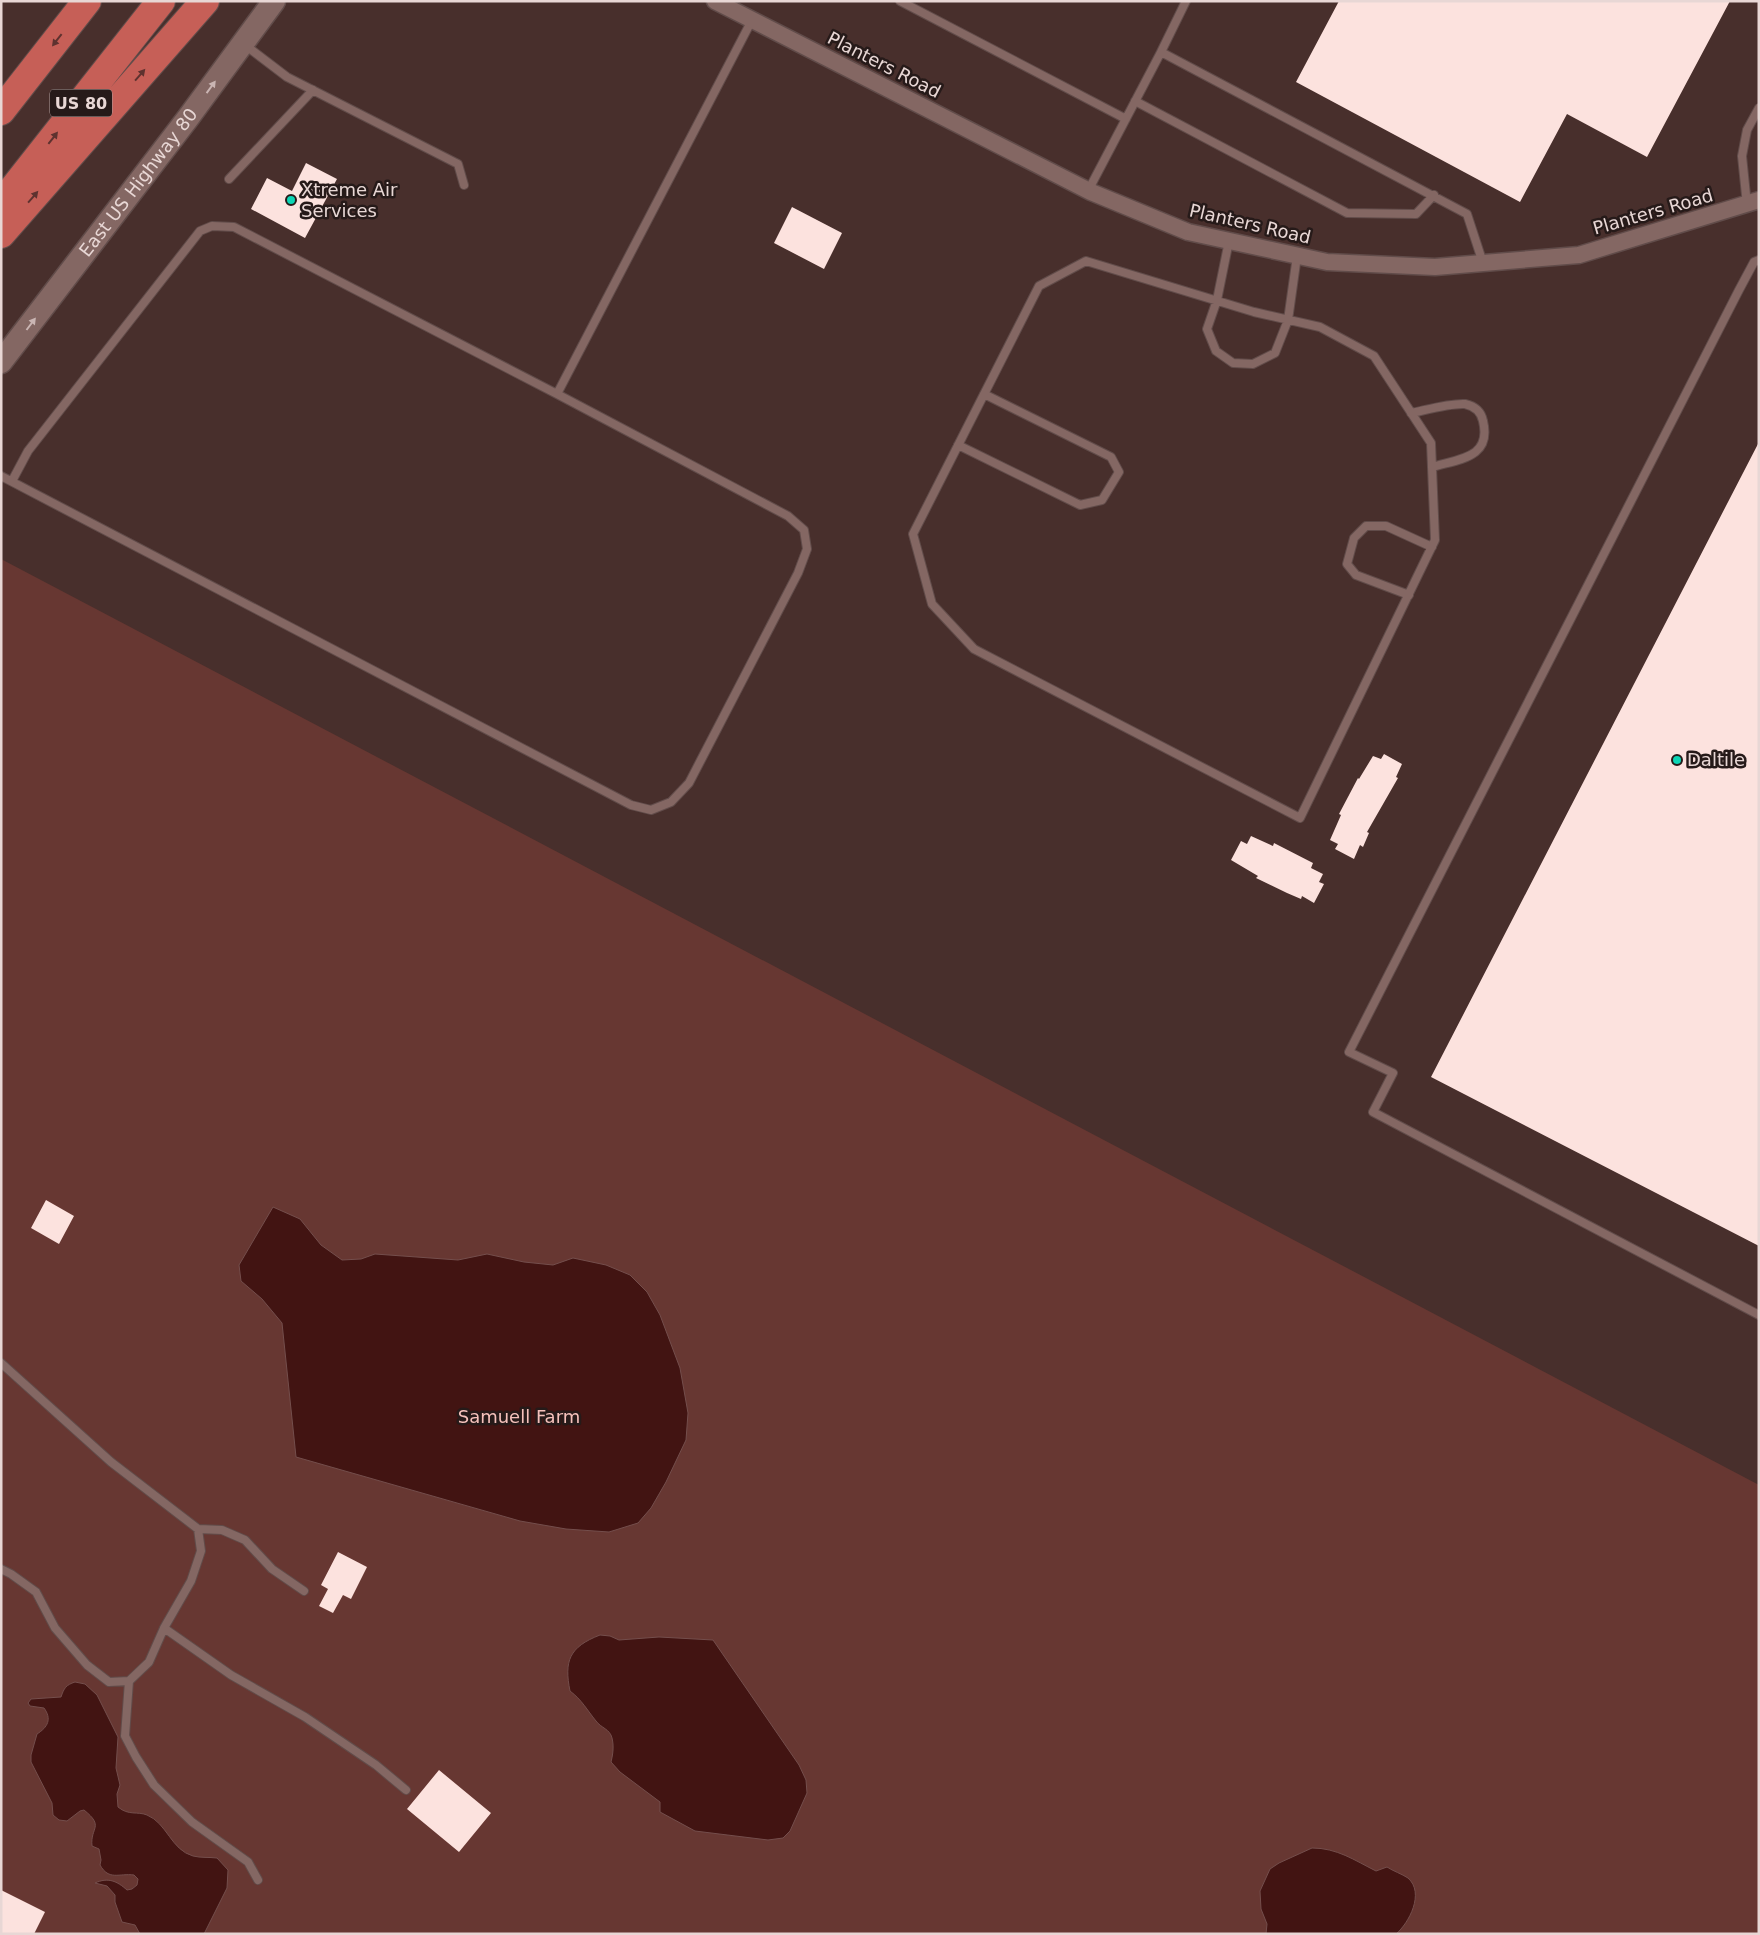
<svg xmlns="http://www.w3.org/2000/svg" width="1760" height="1935" font-family="'DejaVu Sans',sans-serif">
<rect width="100%" height="100%" fill="#482f2c"/>
<!-- green -->
<path fill="#673732" d="M1,559L1759,1485V1934H1Z"/>
<!-- water -->
<path fill="#421412" stroke="#744e4c" d="M273,1207L300,1219L321,1245L342,1260L361,1259L375,1254L458,1260L487,1254L524,1262L553,1265L573,1258L606,1265L630,1275L647,1292L660,1315L680,1368L688,1413L686,1440L666,1482L651,1508L638,1523L609,1532L566,1529L520,1521L296,1457L282,1323L262,1299L241,1281L239,1265Z
M600,1635L610,1636L619,1640L659,1637L713,1640L799,1765L806,1780L807,1793L790,1831L783,1838L768,1840L695,1831L660,1812V1802L620,1772L611,1762C613,1754 614,1746 612,1738C610,1729 601,1728 596,1721C587,1710 582,1700 570,1691C564,1661 569,1647 600,1635Z
M75,1682L85,1684L97,1695L118,1737L116,1768L120,1785L117,1794L118,1807C129,1816 137,1811 147,1815C167,1823 171,1850 193,1856C201,1858 209,1857 217,1858L228,1870L227,1888L204,1934H140L135,1925L122,1922L115,1902V1895L107,1886L95,1883C108,1877 117,1881 127,1890L132,1889L137,1885L138,1879L134,1875C119,1873 109,1881 100,1865L101,1860L99,1849L92,1846C90,1827 105,1827 84,1810L80,1811L67,1821L59,1820L53,1815L52,1803L31,1762V1755L37,1734C48,1727 52,1719 44,1708L30,1706L28,1703L31,1699L61,1697C64,1688 66,1685 75,1682Z
M1312,1848C1337,1848 1354,1860 1376,1871L1387,1867C1393,1871 1402,1874 1408,1878C1425,1893 1409,1923 1396,1934H1266L1267,1924L1261,1909L1260,1891L1270,1869L1279,1863Z"/>
<!-- building -->
<path fill="#fce2de" d="M1339,1H1730L1647,157L1567,114L1520,202L1296,82Z
M306,163L337,179L305,238L251,209L267,178L292,191Z
M792,207L842,233L824,269L774,243Z
M1759,442V1246L1431,1077Z
M1384,754L1402,764L1396,777L1398,778L1367,832L1369,833L1363,847L1360,845L1354,859L1335,849L1338,844L1330,840L1341,815L1339,814L1358,778L1359,779L1373,756L1381,759Z
M1251,836L1273,846L1274,843L1313,863L1311,868L1323,874L1319,882L1324,884L1314,903L1302,896L1301,899L1287,893L1256,878L1258,876L1231,860L1241,841L1247,844Z
M46,1200L74,1216L59,1244L31,1228Z
M338,1552L367,1567L351,1599L343,1595L333,1613L319,1606L328,1589L321,1585Z
M439,1770L491,1813L459,1852L407,1809Z
M1,1890L45,1912L34,1934H1Z"/>
<g fill="none" stroke-linecap="round" stroke-linejoin="round">
<defs>
<path id="lane" d="M900,1L1126,119
M245,45L287,77L458,164L464,185
M1161,52L1186,1
M1135,101L1347,213L1416,214L1434,195
M229,179L313,90
M1088,191L1161,52L1467,214L1483,263
M1747,205L1742,156L1747,130L1759,108
M1229,241L1217,300L1207,329L1216,351L1233,363L1253,364L1275,353L1288,320L1297,256
M1759,260L1754,262L1739,290L1349,1052L1393,1073L1373,1112L1759,1315
M1086,261L1254,312L1320,327L1374,356L1431,443L1435,540L1300,818L974,649L932,604L913,534L1039,286Z
M1411,413C1426,410 1450,403 1465,404C1474,406 1481,411 1483,421C1492,458 1459,459 1432,467
M958,445L1080,505L1102,500L1119,472L1111,457L984,394
M1,476L631,805L651,810L671,802L689,783L798,573L807,549L804,530L788,516L557,394L752,20
M12,481L28,451L200,231L212,226L234,227L557,394
M1409,595L1356,575L1347,564L1354,538L1366,526H1386L1432,547
M1,1363L111,1462L198,1529L201,1551L191,1581L164,1628L149,1662L129,1681
M198,1529L222,1530L245,1540L272,1569L304,1591
M1,1569L11,1574L36,1592L55,1628L87,1665L109,1682L129,1681L125,1736L136,1757L154,1785L192,1822L248,1862L258,1880
M164,1628L231,1675L305,1717L376,1765L406,1790"/>
<path id="street" d="M715,1L1091,192L1188,232L1327,262L1435,267L1579,255L1759,200"/>
<g id="secondary">
<path id="s1" d="M1,362L188,118L274,1"/>
</g>
<path id="highway" d="M1,111L87,1
M1,204L161,1
M1,234L205,1"/>
</defs>
<!-- lane casing -->
<use href="#lane" stroke="#614c4a" stroke-width="10"/>
<!-- street casing -->
<use href="#street" stroke="#614c4a" stroke-width="19"/>
<!-- secondary casing -->
<use href="#secondary" stroke="#614c4a" stroke-width="25"/>
<!-- highway casing -->
<use href="#highway" stroke="#614c4a" stroke-width="30"/>
<!-- lane -->
<use href="#lane" stroke="#846763" stroke-width="8"/>
<!-- street -->
<use href="#street" stroke="#846763" stroke-width="16"/>
<!-- secondary -->
<use href="#secondary" stroke="#846763" stroke-width="22"/>
<!-- highway -->
<use href="#highway" stroke="#c65f57" stroke-width="28"/>
</g>
<!-- one-way arrows -->
<defs><path id="oneway-solid" d="M-6-.8H1V-3.2L6.5 0L1 3.2V.8H-6Z" transform="scale(1.25)"/></defs>
<g fill="#5e322f">
<use href="#oneway-solid" transform="translate(57 40) rotate(128)"/>
<use href="#oneway-solid" transform="translate(140 75) rotate(-49)"/>
<use href="#oneway-solid" transform="translate(53 138) rotate(-52)"/>
<use href="#oneway-solid" transform="translate(33 197) rotate(-49)"/>
</g>
<g fill="#cab5b3">
<use href="#oneway-solid" transform="translate(211 87) rotate(-54)"/>
<use href="#oneway-solid" transform="translate(31 324) rotate(-53)"/>
</g>
<!-- markers -->
<g fill="#0dd5b5" stroke="#261a19" stroke-width="2">
<circle cx="291" cy="200" r="5"/>
<circle cx="1677" cy="760" r="5"/>
</g>
<g text-anchor="middle" stroke-width="5" stroke-linejoin="round" paint-order="stroke">
<!-- shield labels -->
<rect fill="#261a19" stroke="#ae9e9d" stroke-width="1" x="50" y="89.5" width="62" height="27" rx="4"/>
<g font-size="16" font-weight="bold" fill="#e8d7d5">
<text x="81" y="109">US 80</text>
</g>
<!-- street labels -->
<g font-size="18" fill="#e8d7d5" stroke="#261a19">
<text transform="translate(884 65) rotate(27)" y="6">Planters Road</text>
<text dy="6" stroke="none"><textPath href="#s1" startOffset="226">East US Highway 80</textPath></text>
<text transform="translate(1653 212) rotate(-16)" y="6">Planters Road</text>
<text transform="translate(1250 224) rotate(13)" y="6">Planters Road</text>
</g>
<!-- poi labels -->
<g font-size="18" fill="#e8d7d5" stroke="#261a19" text-anchor="start">
<text x="301" y="196">Xtreme Air<tspan x="301" dy="21">Services</tspan></text>
<text x="1687" y="766">Daltile</text>
</g>
<!-- park labels -->
<g font-size="18" fill="#f5c1bb" stroke="#261a19">
<text x="519" y="1423">Samuell Farm</text>
</g>
</g>
<!-- border -->
<rect width="1760" height="1935" fill="none" stroke="#e8d7d5" stroke-width="5"/>
</svg>
